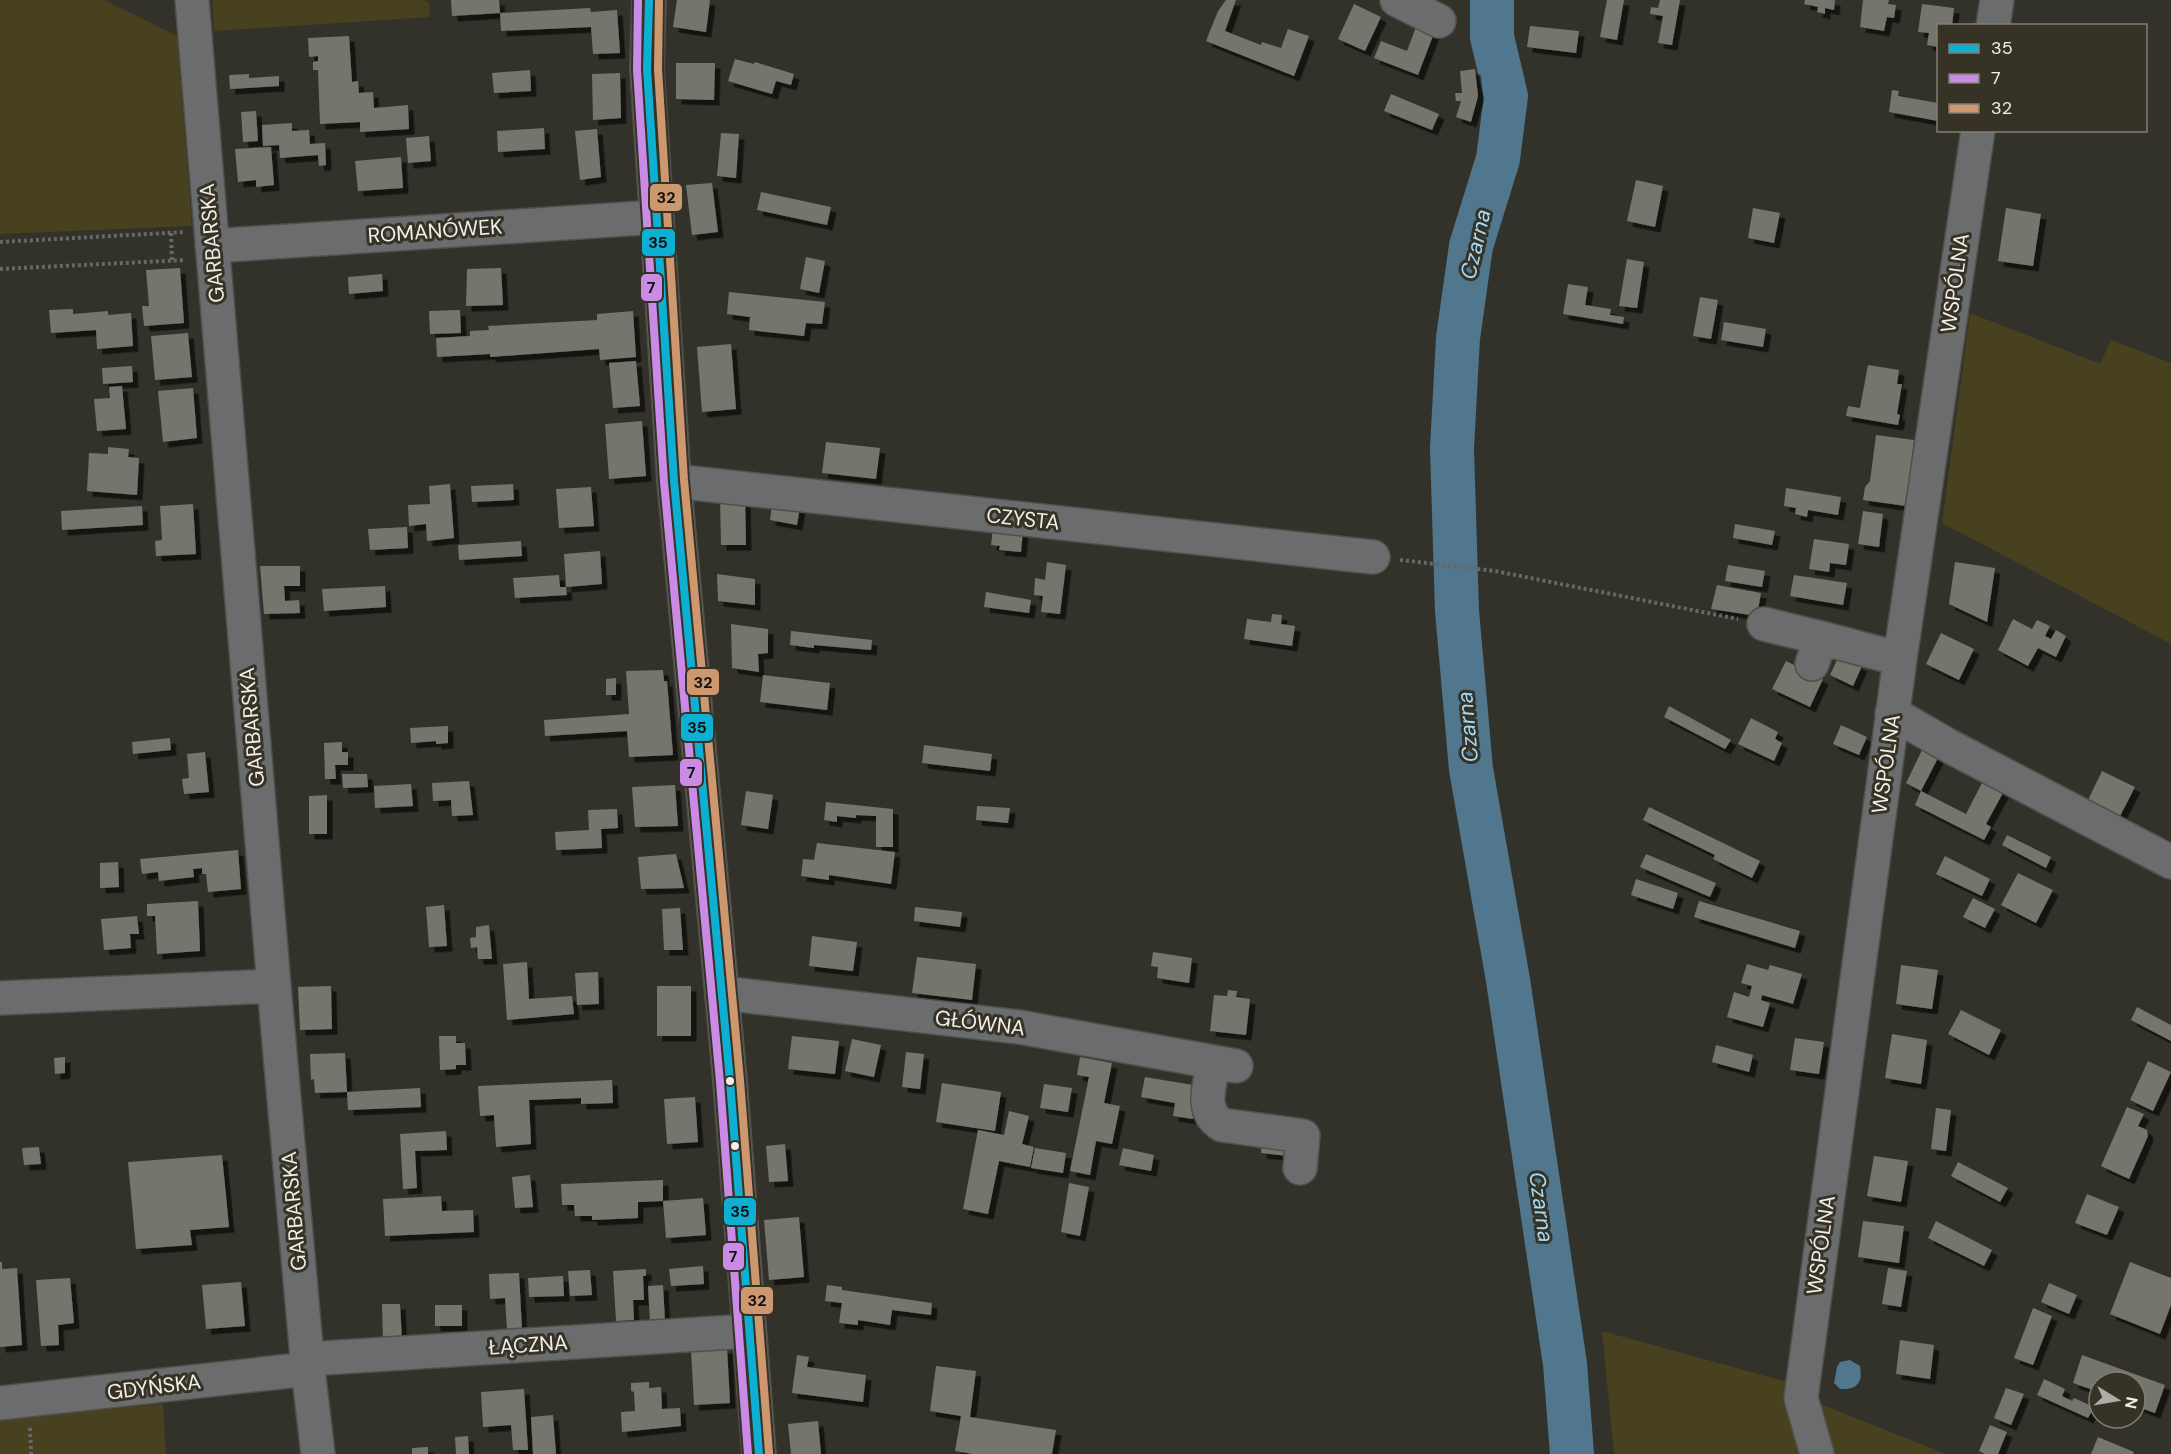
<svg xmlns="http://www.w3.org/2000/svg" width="2171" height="1454" font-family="'DM Sans',sans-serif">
<defs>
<filter id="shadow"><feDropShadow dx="5.5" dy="5.5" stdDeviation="0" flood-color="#0009"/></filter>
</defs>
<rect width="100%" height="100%" fill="#32312a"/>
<!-- green -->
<path fill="#48411f" d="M0,0H104L177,36L192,226L0,234Z
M212,0H424L429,3L430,17L214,31Z
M1970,313L2100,364L2111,340L2171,363V644L1942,523Z
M1602,1331L1784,1381L1818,1403L1946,1454H1614Z
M163,1404L166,1454H0V1419Z"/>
<!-- water -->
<path fill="#50778d" d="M1850,1360L1860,1366C1863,1383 1857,1390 1840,1389L1834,1383L1837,1367L1840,1362Z"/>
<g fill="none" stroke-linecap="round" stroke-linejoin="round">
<!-- river -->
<path stroke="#50778d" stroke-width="44" d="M1492,0V37L1506,96L1498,159L1471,246L1458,338L1452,448L1457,611L1471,769L1508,980L1565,1364L1572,1454"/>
</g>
<!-- building -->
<path fill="#75746d" filter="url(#shadow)" d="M451,0H499L500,13L590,8L591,12L617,10L620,53L593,54L591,27L501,31L500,13L452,16Z
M677,0H710L706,32L673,27Z
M1226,0H1236L1225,31L1261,45L1262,42L1281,48L1288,29L1309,36L1294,76L1206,41L1218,11Z
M1607,0H1624L1617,40L1600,37Z
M1660,0H1680L1672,45L1658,43L1663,16L1650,14L1651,7L1658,8Z
M1805,0H1835L1834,10L1825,8V14L1817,12L1818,7L1804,4Z
M1863,0H1889L1888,4L1896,5L1894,18L1887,17L1884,31L1860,27Z
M1354,4L1381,17L1365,51L1338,39Z
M1922,4L1954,8L1952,26H1938V47L1927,45L1929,33L1918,32Z
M1530,26L1579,31L1576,53L1527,47Z
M1416,27L1434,33L1418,75L1374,58L1381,41L1407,51Z
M349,36L352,82L358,81L359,93L373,92L374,108L408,105L409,129L360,132V122L320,124L318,70H313V62L318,61V56L309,57L308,38Z
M735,59L754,64L755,62L794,74L791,85L776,81L772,94L728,81Z
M676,63H715L714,100L676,99Z
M1475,69L1478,96L1471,122L1456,117L1461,101H1456L1455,93H1462L1460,71Z
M530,70L531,91L494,93L492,73Z
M620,73L621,118L593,120L592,74Z
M249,74V78L279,76V86L230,89L229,75Z
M1892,90L1899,91L1898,96L1938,103V121L1889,112Z
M1391,94L1439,114L1432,130L1384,111Z
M256,111L258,141L243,142L241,112Z
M292,123V131L309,130L310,144L325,143L326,165L319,166L318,155L280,158L279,145L263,146L262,125Z
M544,128L545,149L498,152L497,131Z
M597,129L601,177L580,180L575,131Z
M721,133L739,134L736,178L717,176Z
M429,136L431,161L408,163L406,138Z
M271,147L274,185L256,187V180L238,182L235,149Z
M401,157L403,188L358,191L355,161Z
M1636,180L1663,186L1655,227L1627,221Z
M712,183L718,232L692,235L686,185Z
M761,192L831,207L827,225L757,210Z
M1753,208L1780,213L1774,243L1748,238Z
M2006,208L2041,214L2033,266L1998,261Z
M806,257L825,261L819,293L800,289Z
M1627,259L1644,262L1637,308L1619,306Z
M180,268L184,323L144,326L142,306H149L146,270Z
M501,268L503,305L466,306L467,269Z
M382,274L383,291L349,294L348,277Z
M1568,284L1588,287L1585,305L1611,309L1610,315L1624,317L1623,324L1563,314Z
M729,292L825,302L822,324L806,323L804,336L749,330L750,317L727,314Z
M1700,297L1718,300L1711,339L1693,336Z
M73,309V314L108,311V315L131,313L133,346L97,349L96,330L51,333L49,310Z
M460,310L461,333L430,334L429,311Z
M633,311L636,357L600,360L599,349L490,357V354L437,357L436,338L470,336V331L489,330L488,326L597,320V314Z
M1724,322L1766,329L1763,347L1721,340Z
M188,333L192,377L155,380L151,336Z
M731,344L736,409L702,412L697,347Z
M636,361L640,406L613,408L609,363Z
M1868,365L1899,370L1897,384H1902L1897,414L1900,415L1898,425L1846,416L1848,406L1860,408Z
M132,366L133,382L103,384L102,368Z
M122,386L126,429L97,431L94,399L110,398L109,387Z
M193,388L197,438L163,442L158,391Z
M642,421L646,476L609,479L605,424Z
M1876,435L1914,440L1906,506L1863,500L1865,487L1870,481Z
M826,442L880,448L876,479L822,473Z
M108,447L129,449L128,457L139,458L137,495L87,491L89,453L108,454Z
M450,484L454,538L427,541L426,524L409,526L408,505L430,504L429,486Z
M513,484L514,500L472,502L471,486Z
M591,487L594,526L559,528L556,489Z
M1786,488L1841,497L1838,515L1808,510L1807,517L1795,514L1796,508L1784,506Z
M745,497L746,545H721L720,498Z
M773,498L801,502L797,525L770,520Z
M193,504L196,554L156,556L155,541L162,540L160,506Z
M142,506L143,525L62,530L61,511Z
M1863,511L1883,514L1879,547L1858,544Z
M1735,524L1775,531L1772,545L1733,538Z
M407,527L408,548L370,550L368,529Z
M993,528L1023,531L1021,552L999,550L1000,546L991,545Z
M1814,539L1849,544L1846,565L1830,563L1829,572L1809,569Z
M521,541L522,556L459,560L458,545Z
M600,551L602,584L566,587L567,595L515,598L513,578L559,575L560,587H566L564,554Z
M1047,562L1066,565L1060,614L1041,612L1043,596L1034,595L1035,578L1045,580Z
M1955,562L1995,568L1987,622L1949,604Z
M1728,565L1765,571L1762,587L1725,581Z
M260,566H300V586H284L285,601L299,600L300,613L264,614Z
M717,574L755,579V605L718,601Z
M1794,575L1847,583L1843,605L1790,596Z
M1717,585L1761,593L1757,616L1711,609Z
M385,586L386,607L324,611L322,589Z
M986,592L1031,600L1029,613L984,607Z
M1272,614L1282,615L1281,624L1295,626L1292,646L1244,639L1247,619L1271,622Z
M2013,619L2032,629L2037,620L2050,626L2045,636L2051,639L2056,630L2066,636L2056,657L2038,648L2028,666L1998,650Z
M731,624L768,629V653L758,654L759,672L732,668Z
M791,631L872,640L871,650L814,645V648L790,645Z
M1941,633L1974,649L1959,680L1926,664Z
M1839,656L1862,666L1853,686L1830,675Z
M1786,661L1823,679L1810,707L1772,689Z
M663,670L664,681H667L673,755L629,757L627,731L545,736L544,720L629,714L626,671Z
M763,675L830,683L827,710L760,702Z
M616,678V695H606V679Z
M1669,706L1731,740L1725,749L1664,717Z
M1751,718L1778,732L1775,739L1782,743L1774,761L1738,744Z
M1841,725L1867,737L1859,755L1833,744Z
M448,726V743L436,744V741L411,743L410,728Z
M170,738L171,750L133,754L132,742Z
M342,742V752H348V765H335L336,779H325L324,743Z
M924,745L992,754L990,771L922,763Z
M1924,746L1940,754L1921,791L1906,783Z
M205,752L209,792L184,794L182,779L189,778L187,754Z
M2102,771L2135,787L2119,818L2087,802Z
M342,774H367L368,787L343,788Z
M469,781L473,815L452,816L451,800L433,801L432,783Z
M1983,781L2004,791L1986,824L1991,827L1984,840L1915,805L1921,791L1966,814Z
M411,784L413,806L375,808L374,786Z
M675,785L678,826L635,827L632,787Z
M746,791L773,795L768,829L741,825Z
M327,795V834H309V796Z
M826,802L893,809V847H876V816L856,815V818L837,816V822L824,820Z
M977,806L1010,808L1008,823L976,820Z
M1649,807L1760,861L1752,878L1713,859L1715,855L1643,820Z
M617,809L618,828L601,829L602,848L556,850L555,832L589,830L588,810Z
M2007,835L2051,857L2046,868L2002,845Z
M817,843L895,852L891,884L829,875V880L801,876L803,859L814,860Z
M238,850L241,889L208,892L206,874H202V868L193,869L194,877L159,881L158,872L142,874L140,859Z
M676,854L684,888L641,889L638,857Z
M1646,854L1716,883L1710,897L1640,867Z
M1945,856L1990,879L1982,896L1936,874Z
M118,862L119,887L100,888V863Z
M2018,873L2053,890L2036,923L2001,905Z
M1636,879L1678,893L1673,909L1631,895Z
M1973,898L1995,909L1985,928L1963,917Z
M198,901L200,951L157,954L155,916H147V904Z
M1699,901L1800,931L1795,948L1694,917Z
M444,905L447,946L429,947L426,907Z
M915,907L962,912L960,927L914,921Z
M680,908L683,950H664L662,909Z
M137,916L139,934H130L131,948L104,950L101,919Z
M489,925L492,959H478L477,947L471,948L470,938L476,937V927Z
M812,936L857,942L853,971L809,966Z
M1153,952L1192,958L1189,983L1157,978L1158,967L1151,966Z
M917,957L976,964L972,1000L912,993Z
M527,962L529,999L572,996L574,1014L507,1020L503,964Z
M1747,964L1768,970L1770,965L1802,974L1793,1004L1762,995L1761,1000L1770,1003L1763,1027L1727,1017L1734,992L1749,997L1752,986L1741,983Z
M1901,965L1938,970L1932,1009L1896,1004Z
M598,972L599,1004L577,1005L575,973Z
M331,986L332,1029L300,1030L298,987Z
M657,986H691V1036H657Z
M1228,990L1237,991L1236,997L1250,999L1246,1035L1210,1031L1214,995L1227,996Z
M2137,1007L2171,1025V1041L2131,1020Z
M1961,1010L2001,1030L1989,1055L1948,1034Z
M1892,1034L1927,1040L1921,1084L1885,1078Z
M439,1036H456V1043H465L466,1065H456V1069L440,1070Z
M792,1036L839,1041L835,1074L788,1069Z
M1795,1038L1824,1042L1819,1074L1790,1070Z
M852,1039L881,1045L874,1077L845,1071Z
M1716,1045L1753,1055L1749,1072L1712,1062Z
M906,1052L924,1054L920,1089L902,1087Z
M345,1053L347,1092L315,1093L314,1079L311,1080L310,1054Z
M65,1057V1073L55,1074L54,1058Z
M1080,1057L1112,1063L1104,1103L1120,1106L1112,1144L1096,1141L1090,1175L1070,1171L1089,1077L1077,1075Z
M2148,1061L2171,1072L2153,1111L2130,1100Z
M1145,1077L1199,1086L1193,1119L1173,1116L1175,1103L1141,1097Z
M612,1080L613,1103L581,1104V1098L529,1100L531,1144L496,1147L494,1115L480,1116L478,1086Z
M942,1083L1001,1092L995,1131L936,1122Z
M1044,1084L1072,1088L1068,1112L1040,1108Z
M420,1088L421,1107L348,1110L347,1092Z
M695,1097L698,1142L667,1144L664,1099Z
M2127,1107L2144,1114L2138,1126L2147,1130L2148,1136L2129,1179L2101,1166Z
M1936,1108L1951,1110L1946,1151L1931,1149Z
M1009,1111L1029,1116L1022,1144L1034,1147L1030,1167L999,1161L988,1214L963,1209L978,1130L1004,1135Z
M446,1131L447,1150L415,1151L417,1188L403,1189L400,1134Z
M1262,1139L1290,1143L1288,1156L1261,1153Z
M785,1144L788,1181L769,1182L766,1146Z
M39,1147L41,1164L24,1165L22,1148Z
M1035,1148L1066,1153L1063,1173L1031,1168Z
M1123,1148L1154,1155L1151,1171L1119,1165Z
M222,1155L229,1227L190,1230L192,1245L136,1249L128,1162Z
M1874,1156L1908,1161L1901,1202L1867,1196Z
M1958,1162L2008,1188L2000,1202L1951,1176Z
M530,1175L533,1207L515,1208L512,1177Z
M663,1180V1201L638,1202V1218L592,1220V1216H575L574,1205H562L561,1184Z
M1069,1183L1089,1187L1080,1236L1061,1232Z
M2087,1194L2119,1207L2107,1235L2075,1223Z
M441,1196L442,1211L473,1210L474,1232L385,1236L383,1199Z
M703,1198L706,1235L666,1238L663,1201Z
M799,1217L804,1277L769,1280L764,1220Z
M1863,1221L1904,1226L1899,1263L1858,1257Z
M1936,1221L1992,1250L1984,1266L1928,1238Z
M0,1262H2V1269L17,1268L22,1345L0,1347Z
M2130,1262L2171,1278V1305L2160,1334L2110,1314Z
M703,1266L704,1284L671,1286L669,1269Z
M1888,1268L1907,1271L1901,1307L1882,1304Z
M646,1269V1276H643L644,1300H633L634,1320L616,1321L613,1271Z
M590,1270L592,1295L570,1296L568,1271Z
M519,1273L522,1330H507L505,1298L490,1299L489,1274Z
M563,1276L564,1296L529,1297L528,1278Z
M70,1278L74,1323L58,1325L59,1345L41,1346L36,1280Z
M241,1282L245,1326L206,1329L202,1285Z
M2049,1283L2077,1295L2069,1314L2041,1302Z
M663,1285L665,1322H650L648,1286Z
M827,1285L842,1287V1290L932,1303L931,1315L892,1310L890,1325L858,1320V1325L839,1323L842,1303L825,1301Z
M382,1304H400L402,1340L383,1341Z
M435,1305H462V1326H435Z
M2033,1308L2052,1316L2033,1365L2014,1358Z
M1900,1340L1934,1345L1930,1379L1896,1374Z
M727,1348L730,1403L694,1405L691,1350Z
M797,1355L809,1357L807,1367L866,1375L863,1402L792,1393Z
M2082,1355L2165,1385L2155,1413L2135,1406V1382H2099V1392L2073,1383Z
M936,1366L976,1371L970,1417L1056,1430L1052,1454H973L955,1451L961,1416L930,1411Z
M2044,1379L2065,1389L2062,1396L2072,1401L2074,1398L2094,1407L2088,1418L2037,1395Z
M649,1382V1388L661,1387L662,1409L680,1408L681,1426L622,1432L621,1412L635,1411L634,1392L631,1391V1383Z
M2006,1388L2024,1394L2011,1425L1994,1418Z
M524,1389L528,1450H513L511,1425L483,1427L481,1392Z
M553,1415L556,1454H533L531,1417Z
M818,1421L821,1454H791L788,1424Z
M1990,1425L2007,1432L1998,1454H1985L1979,1451Z
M468,1436L469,1454H456L455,1437Z
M2098,1437L2134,1452L2133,1454H2091Z
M428,1447V1454H412V1448Z"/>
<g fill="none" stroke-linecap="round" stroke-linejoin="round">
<defs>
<path id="minor" d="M192,0L274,986L308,1369L318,1454
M649,0L647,69L674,481L730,1081L759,1454
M1397,0L1439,21
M1993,26L1997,0
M212,246L657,217
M674,481L1373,557
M1764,624L1821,638
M1812,664L1821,638L1900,659
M1892,713L1951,747L2171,862
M722,993L1019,1027L1236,1066
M0,998L274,986
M1214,1062C1210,1084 1199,1111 1222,1125L1303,1136L1300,1168
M308,1359L749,1331
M0,1403L308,1369
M1817,1454L1801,1398L1900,659L1978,130"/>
</defs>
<!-- minor casing -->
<use href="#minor" stroke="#504f49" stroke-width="36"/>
<!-- path -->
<path stroke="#676765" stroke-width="4" stroke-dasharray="3 3" stroke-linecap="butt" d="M171,233L172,260
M0,242L185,232
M0,269L185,260
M1400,560L1495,571L1738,619
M30,1428L31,1454"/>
<!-- minor -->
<use href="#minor" stroke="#6b6c6d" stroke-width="33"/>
<defs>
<path id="bus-1" d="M649,0L647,69L674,481L730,1081L759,1454"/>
<path id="bus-2" d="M638,0L637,70L664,482L720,1082L748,1454"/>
<path id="bus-3" d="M659,0L658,69L684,480L740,1080L769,1453"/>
</defs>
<!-- bus-1 casing -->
<use href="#bus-1" stroke="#363326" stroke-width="12"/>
<!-- bus-2 casing -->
<use href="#bus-2" stroke="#363326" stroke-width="12"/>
<!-- bus-3 casing -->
<use href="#bus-3" stroke="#363326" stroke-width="12"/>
<!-- bus-1 -->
<use href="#bus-1" stroke="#0dafd3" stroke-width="8"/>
<!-- bus-2 -->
<use href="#bus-2" stroke="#ca8be6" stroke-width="8"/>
<!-- bus-3 -->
<use href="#bus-3" stroke="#cd976f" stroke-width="8"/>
</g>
<!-- markers -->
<g fill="#f1efe7" stroke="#363326" stroke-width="2">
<circle cx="730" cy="1081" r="5"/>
<circle cx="735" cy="1146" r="5"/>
</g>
<g text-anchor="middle" stroke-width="6" stroke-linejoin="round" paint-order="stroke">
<!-- street labels -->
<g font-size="21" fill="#f1efe7" stroke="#363326">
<text transform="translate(435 231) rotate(-4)" y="7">ROMANÓWEK</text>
<text transform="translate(212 243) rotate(-95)" y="7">GARBARSKA</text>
<text transform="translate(1955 283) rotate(-82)" y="7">WSPÓLNA</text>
<text transform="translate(1023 519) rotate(6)" y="7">CZYSTA</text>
<text transform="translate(252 727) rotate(-95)" y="7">GARBARSKA</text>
<text transform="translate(1886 764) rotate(-82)" y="7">WSPÓLNA</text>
<text transform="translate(980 1023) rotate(7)" y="7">GŁÓWNA</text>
<text transform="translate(294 1211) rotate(-95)" y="7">GARBARSKA</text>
<text transform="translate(1821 1245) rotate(-82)" y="7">WSPÓLNA</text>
<text transform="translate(528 1345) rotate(-4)" y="7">ŁĄCZNA</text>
<text transform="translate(154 1387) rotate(-7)" y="7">GDYŃSKA</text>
</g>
<!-- water labels -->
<g font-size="22" font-style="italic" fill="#a2dafb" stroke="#363326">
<text transform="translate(1475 244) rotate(-77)" y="8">Czarna</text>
<text transform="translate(1467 727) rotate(-95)" y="8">Czarna</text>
<text transform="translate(1542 1207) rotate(82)" y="8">Czarna</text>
</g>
</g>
<g stroke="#363326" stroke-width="2">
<rect x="649" y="183" width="34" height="29" rx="6" fill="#cd976f"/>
<rect x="641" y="228" width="35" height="29" rx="6" fill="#0dafd3"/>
<rect x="640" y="273" width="23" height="29" rx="6" fill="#ca8be6"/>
<rect x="686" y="668" width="34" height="28" rx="6" fill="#cd976f"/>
<rect x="680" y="713" width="34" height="29" rx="6" fill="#0dafd3"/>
<rect x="679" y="758" width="24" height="29" rx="6" fill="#ca8be6"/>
<rect x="723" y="1197" width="34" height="29" rx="6" fill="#0dafd3"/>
<rect x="722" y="1242" width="23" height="29" rx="6" fill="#ca8be6"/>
<rect x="740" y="1286" width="34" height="29" rx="6" fill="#cd976f"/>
</g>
<g font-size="16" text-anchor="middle" font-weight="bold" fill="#111">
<text x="666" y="203">32</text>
<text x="658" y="248">35</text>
<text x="651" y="293">7</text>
<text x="703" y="688">32</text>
<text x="697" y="733">35</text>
<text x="691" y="778">7</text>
<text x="740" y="1217">35</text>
<text x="733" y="1262">7</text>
<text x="757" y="1306">32</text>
</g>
<!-- legend -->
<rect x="1937" y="24" width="210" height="108" fill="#363326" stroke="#817e73" stroke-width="1.5"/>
<rect x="1949" y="44" width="30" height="9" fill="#0dafd3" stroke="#817e73" stroke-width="1.5"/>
<text x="1991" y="54" font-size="18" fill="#f1efe7">35</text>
<rect x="1949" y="74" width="30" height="9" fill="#ca8be6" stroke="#817e73" stroke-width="1.5"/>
<text x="1991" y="84" font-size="18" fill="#f1efe7">7</text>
<rect x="1949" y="104" width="30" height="9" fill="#cd976f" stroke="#817e73" stroke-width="1.5"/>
<text x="1991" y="114" font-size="18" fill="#f1efe7">32</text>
<!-- north arrow -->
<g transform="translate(2117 1400) rotate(101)"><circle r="28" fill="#363326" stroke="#817e73" stroke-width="1.5"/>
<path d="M0-4.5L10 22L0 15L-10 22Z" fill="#aeaca5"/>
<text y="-9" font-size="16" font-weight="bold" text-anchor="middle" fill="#f1efe7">N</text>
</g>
</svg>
